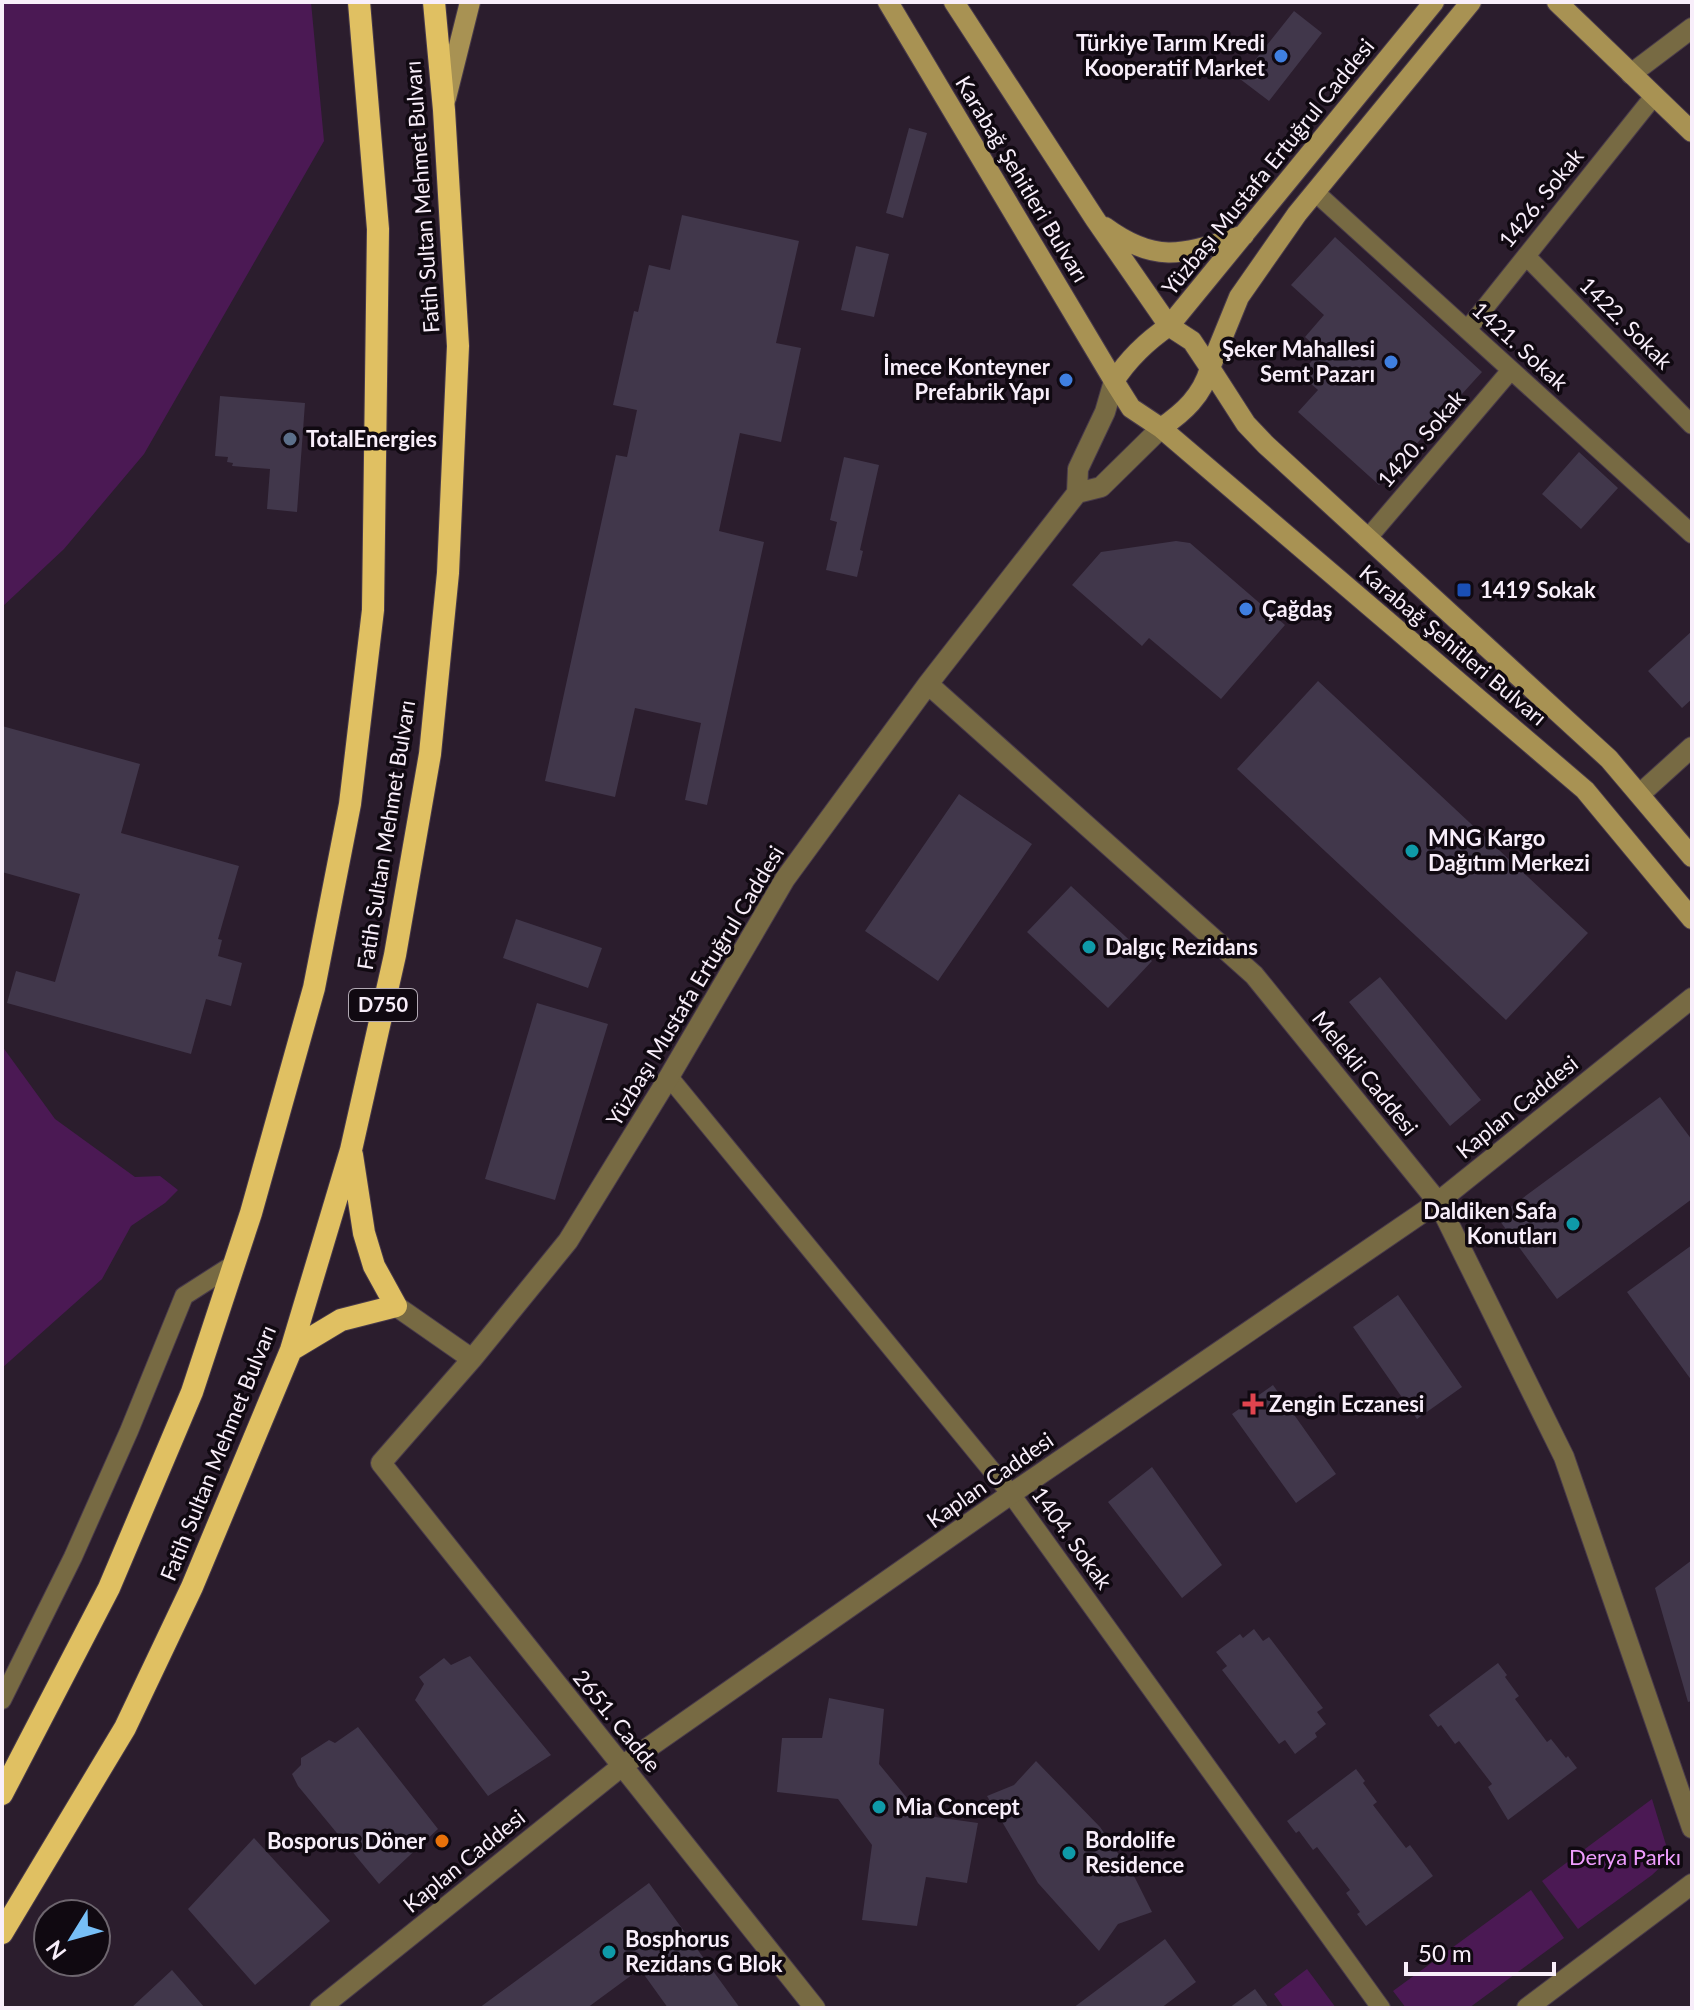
<svg xmlns="http://www.w3.org/2000/svg" width="1694" height="2010" font-family="Lato,sans-serif">
<rect width="100%" height="100%" fill="#2b1d2d"/>
<!-- green -->
<path fill="#4b1954" d="M2,2H311L324,141L144,454L64,549L2,607Z
M2,1046L55,1119L135,1177L160,1176L178,1190L165,1203L131,1226L102,1279L2,1368Z
M1652,1799L1670,1858L1652,1875L1578,1929L1542,1881Z
M1531,1890L1564,1938L1469,2008H1406L1393,1991Z
M1307,1969L1336,2008H1284L1274,1994Z"/>
<!-- building -->
<path fill="#41374b" d="M1294,11L1322,33L1269,101L1240,79Z
M909,128L927,133L903,218L886,213Z
M682,215L799,241L776,343L801,348L781,442L740,433L719,531L764,542L707,805L685,800L701,723L635,708L615,797L545,781L616,455L627,457L637,410L613,405L634,311L638,312L649,265L670,270Z
M1335,237L1482,372L1379,485L1298,412L1318,390L1300,374L1321,351L1305,337L1324,315L1291,285Z
M856,246L889,254L874,317L841,310Z
M220,396L305,403L297,512L267,509L270,469L232,466L233,463L227,462L228,457L215,456Z
M1579,452L1618,488L1581,529L1542,494Z
M844,457L879,465L860,550L863,551L857,577L826,570L837,522L830,520Z
M1176,541L1190,543L1285,625L1221,699L1149,638L1142,646L1072,585L1101,552Z
M1692,631V699L1682,708L1648,671Z
M1318,681L1588,933L1506,1020L1237,769Z
M2,726L140,764L121,833L239,866L218,939L222,940L218,956L242,963L231,1006L206,999L191,1054L7,1003L16,971L55,982L80,894L2,872Z
M959,794L1032,844L938,981L865,931Z
M1071,886L1152,961L1108,1008L1027,932Z
M516,919L602,948L588,988L503,958Z
M1380,977L1481,1100L1450,1126L1349,1002Z
M537,1003L608,1024L555,1200L485,1179Z
M1660,1097L1692,1140V1199L1557,1299L1497,1217Z
M1692,1245V1381L1627,1292Z
M1398,1295L1462,1387L1417,1419L1353,1327Z
M1273,1385L1336,1474L1296,1503L1232,1414Z
M1152,1467L1222,1565L1182,1598L1108,1502Z
M1692,1560V1701L1688,1702L1655,1588Z
M1254,1629L1263,1641L1269,1637L1323,1708L1317,1712L1326,1724L1315,1733L1317,1737L1295,1754L1285,1740L1279,1744L1222,1670L1227,1666L1216,1652L1240,1634L1243,1638Z
M470,1656L551,1755L488,1796L415,1700L424,1684L419,1677L444,1658L451,1665Z
M1498,1663L1507,1675L1505,1677L1519,1696L1515,1699L1547,1742L1551,1739L1566,1758L1568,1756L1577,1768L1508,1820L1488,1787L1492,1784L1459,1741L1455,1744L1441,1725L1438,1727L1429,1715Z
M829,1698L884,1709L879,1764L921,1815L978,1823L967,1883L926,1877L917,1926L862,1920L872,1845L838,1799L777,1792L782,1738H822Z
M358,1727L438,1829L379,1884L298,1786L292,1774L301,1765V1758L329,1740L335,1743Z
M1036,1761L1100,1827L1135,1878L1152,1912L1118,1924L1099,1951L1038,1883L987,1796L1014,1785Z
M1356,1769L1365,1781L1363,1783L1377,1802L1373,1805L1406,1848L1410,1845L1433,1876L1366,1926L1357,1914L1360,1912L1346,1893L1350,1890L1317,1847L1313,1850L1299,1831L1296,1833L1287,1821Z
M254,1838L330,1921L255,1985L188,1909Z
M649,1883L740,2008H668L640,1969L587,2008H479Z
M1165,1939L1196,1982L1161,2008H1073Z
M172,1970L205,2008H131Z
M1255,1989L1269,2008H1229Z"/>
<g fill="none" stroke-linecap="round" stroke-linejoin="round">
<defs>
<path id="minor" d="M1315,192L1692,534
M1526,256L1692,425
M1467,330L1654,96
M1367,539L1511,370
M669,1077L1011,1494L1381,2008
M2,1700L73,1557L129,1431L184,1296L234,1264"/>
<path id="tertiary" d="M1631,74L1692,28
M1114,381L1105,412L1078,469L1077,493L1101,487L1161,428
M928,684L1254,975L1438,1202L1564,1457L1692,1828
M1640,794L1692,747
M396,1306L472,1359
M320,2008L622,1766L1011,1494L1438,1202L1692,998
M815,2008L381,1463L472,1359L568,1241L669,1077L785,879L928,684L1077,493
M1527,2008L1692,1884"/>
<path id="secondary" d="M888,2L1114,381
M954,2L1095,219L1169,326L1192,341L1210,368C1202,396 1184,412 1161,428
M1434,2L1169,326C1147,341 1129,358 1114,381L1131,408L1161,428L1585,790L1692,919
M1471,2L1297,214L1239,297L1210,368L1246,424L1266,445L1609,759L1692,857
M1557,2L1692,132
M446,98L470,2
M1105,227C1158,266 1186,253 1244,235"/>
<path id="trunk" d="M291,1350L341,1320L396,1306L374,1266L364,1233L352,1155
M2,1794L109,1588L192,1392L251,1213L314,988L350,804L373,610L378,229L359,2
M2,1933L125,1728L192,1587L291,1350L351,1150L395,955L430,754L448,573L458,346L444,110L434,2"/>
</defs>
<!-- minor casing -->
<use href="#minor" stroke="#483a4a" stroke-width="20"/>
<!-- tertiary casing -->
<use href="#tertiary" stroke="#483a4a" stroke-width="22"/>
<!-- secondary casing -->
<use href="#secondary" stroke="#483a4a" stroke-width="22"/>
<!-- trunk casing -->
<use href="#trunk" stroke="#483a4a" stroke-width="24"/>
<!-- minor -->
<use href="#minor" stroke="#776a43" stroke-width="18"/>
<!-- tertiary -->
<use href="#tertiary" stroke="#776a43" stroke-width="20"/>
<!-- secondary -->
<use href="#secondary" stroke="#a89253" stroke-width="20"/>
<!-- trunk -->
<use href="#trunk" stroke="#e0c062" stroke-width="22"/>
</g>
<!-- markers -->
<g fill="#3f7fe0" stroke="#100911" stroke-width="3">
<circle cx="1281" cy="56" r="8"/>
<circle cx="1391" cy="362" r="8"/>
<circle cx="1066" cy="380" r="8"/>
<circle cx="1246" cy="609" r="8"/>
</g>
<circle fill="#5c6f8a" stroke="#100911" stroke-width="3" cx="290" cy="439" r="8"/>
<rect fill="#1a4fb4" stroke="#100911" stroke-width="3" x="1456" y="582" width="16" height="16" rx="4"/>
<g fill="#0f9aa8" stroke="#100911" stroke-width="3">
<circle cx="1412" cy="851" r="8"/>
<circle cx="1089" cy="947" r="8"/>
<circle cx="1573" cy="1224" r="8"/>
<circle cx="879" cy="1807" r="8"/>
<circle cx="1069" cy="1853" r="8"/>
<circle cx="609" cy="1952" r="8"/>
</g>
<path fill="#e0444e" stroke="#100911" stroke-width="3" d="M1249 1392h8v8h8v8h-8v8h-8v-8h-8v-8h8z"/>
<circle fill="#e8710a" stroke="#100911" stroke-width="3" cx="442" cy="1841" r="8"/>
<g text-anchor="middle" stroke-width="7" stroke-linejoin="round" paint-order="stroke">
<!-- shield labels -->
<rect fill="#100911" stroke="#b2a9b4" stroke-width="2" x="349" y="989" width="68" height="32" rx="6"/>
<g font-size="20" font-weight="bold" fill="#f8eefa">
<text x="383" y="1012">D750</text>
</g>
<!-- poi labels -->
<g font-size="22" font-weight="bold" fill="#f8eefa" stroke="#100911" text-anchor="start">
<text x="1265" y="51" text-anchor="end">Türkiye Tarım Kredi<tspan x="1265" dy="25">Kooperatif Market</tspan></text>
<text x="1375" y="357" text-anchor="end">Şeker Mahallesi<tspan x="1375" dy="25">Semt Pazarı</tspan></text>
<text x="1050" y="375" text-anchor="end">İmece Konteyner<tspan x="1050" dy="25">Prefabrik Yapı</tspan></text>
<text x="306" y="447">TotalEnergies</text>
<text x="1480" y="598">1419 Sokak</text>
<text x="1262" y="617">Çağdaş</text>
<text x="1428" y="846">MNG Kargo<tspan x="1428" dy="25">Dağıtım Merkezi</tspan></text>
<text x="1105" y="955">Dalgıç Rezidans</text>
<text x="1557" y="1219" text-anchor="end">Daldiken Safa<tspan x="1557" dy="25">Konutları</tspan></text>
<text x="1269" y="1412">Zengin Eczanesi</text>
<text x="895" y="1815">Mia Concept</text>
<text x="1085" y="1848">Bordolife<tspan x="1085" dy="25">Residence</tspan></text>
<text x="426" y="1849" text-anchor="end">Bosporus Döner</text>
<text x="625" y="1947">Bosphorus<tspan x="625" dy="25">Rezidans G Blok</tspan></text>
</g>
<!-- street labels -->
<g font-size="22" fill="#f8eefa" stroke="#100911">
<text transform="translate(1268 167) rotate(-51)" y="8">Yüzbaşı Mustafa Ertuğrul Caddesi</text>
<text transform="translate(1022 179) rotate(59)" y="8">Karabağ Şehitleri Bulvarı</text>
<text transform="translate(422 197) rotate(-94)" y="8">Fatih Sultan Mehmet Bulvarı</text>
<text transform="translate(1541 198) rotate(-51)" y="8">1426. Sokak</text>
<text transform="translate(1626 323) rotate(45)" y="8">1422. Sokak</text>
<text transform="translate(1520 346) rotate(42)" y="8">1421. Sokak</text>
<text transform="translate(1421 439) rotate(-49)" y="8">1420. Sokak</text>
<text transform="translate(1453 645) rotate(40)" y="8">Karabağ Şehitleri Bulvarı</text>
<text transform="translate(386 835) rotate(-81)" y="8">Fatih Sultan Mehmet Bulvarı</text>
<text transform="translate(695 986) rotate(-59)" y="8">Yüzbaşı Mustafa Ertuğrul Caddesi</text>
<text transform="translate(1365 1073) rotate(51)" y="8">Melekli Caddesi</text>
<text transform="translate(1517 1107) rotate(-39)" y="8">Kaplan Caddesi</text>
<text transform="translate(218 1453) rotate(-68)" y="8">Fatih Sultan Mehmet Bulvarı</text>
<text transform="translate(990 1480) rotate(-35)" y="8">Kaplan Caddesi</text>
<text transform="translate(1072 1538) rotate(54)" y="8">1404. Sokak</text>
<text transform="translate(617 1721) rotate(51)" y="8">2651. Cadde</text>
<text transform="translate(464 1861) rotate(-39)" y="8">Kaplan Caddesi</text>
</g>
<!-- park labels -->
<g font-size="22" fill="#ef9cfe" stroke="#100911">
<text x="1625" y="1865">Derya Parkı</text>
</g>
</g>
<!-- border -->
<rect width="1694" height="2010" fill="none" stroke="#f8eefa" stroke-width="8"/>
<!-- north arrow -->
<g transform="translate(72 1938) rotate(233)"><circle r="38" fill="#100911" stroke="#6d656e" stroke-width="2"/>
<path d="M0-6L14 30L0 20L-14 30Z" fill="#77bff7"/>
<text y="-12" font-size="22" font-weight="bold" text-anchor="middle" fill="#f8eefa">N</text>
</g>
<!-- scale -->
<path d="M1406 1962v12h148v-12" fill="none" stroke="#f8eefa" stroke-width="4"/>
<text x="1418" y="1962" font-size="24" fill="#f8eefa" stroke="#100911" stroke-width="6" paint-order="stroke">50 m</text>
</svg>
